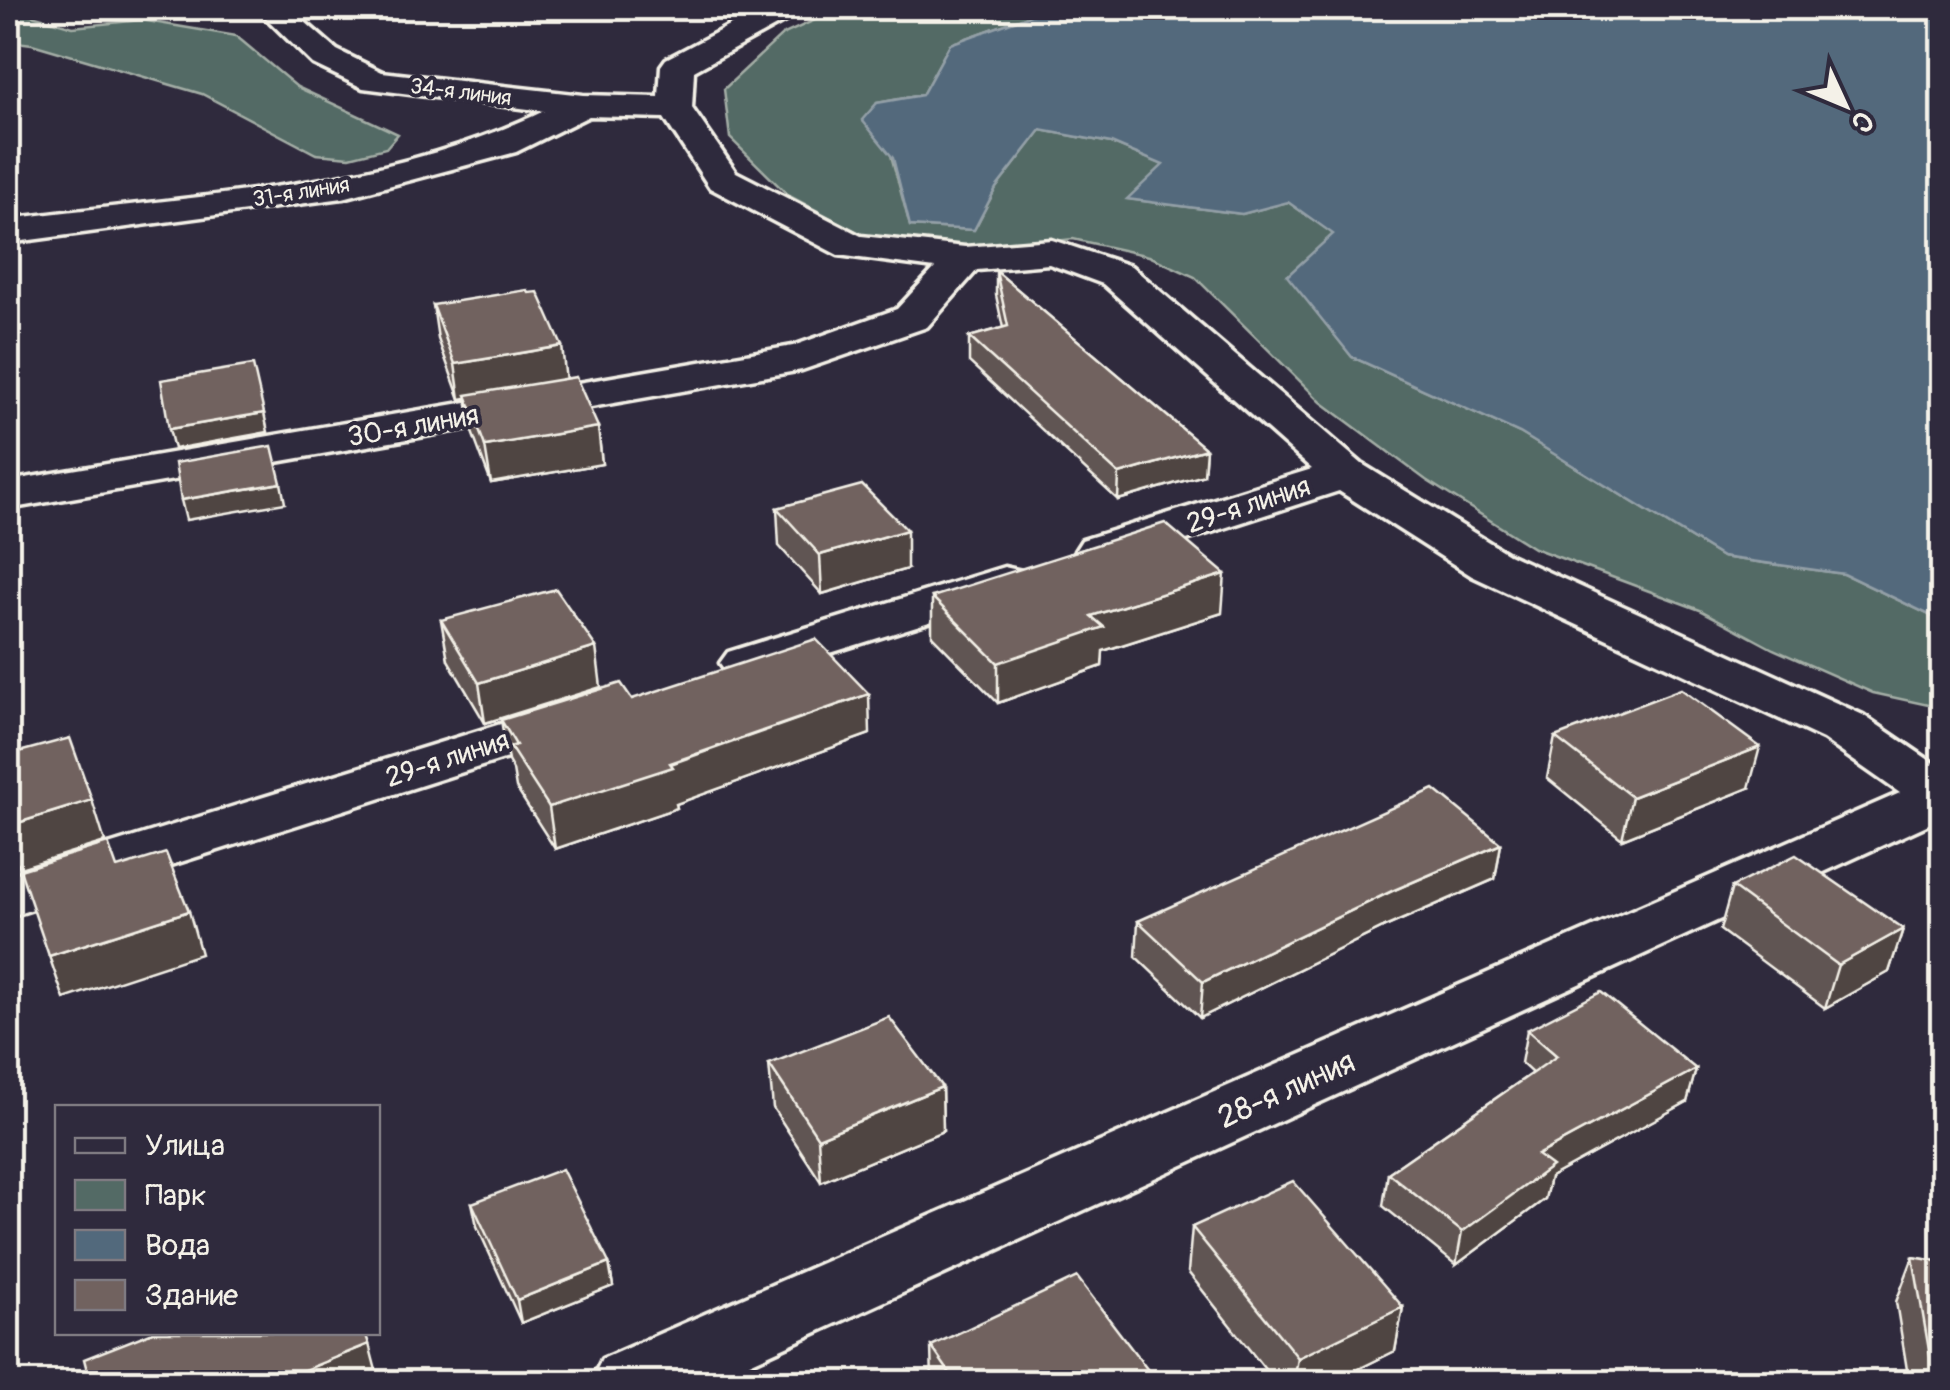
<svg xmlns="http://www.w3.org/2000/svg" width="1950" height="1390" font-family="Pangolin,sans-serif">
<rect width="100%" height="100%" fill="#2f2a3d"/>
<filter id="ink" filterUnits="userSpaceOnUse"><feTurbulence type="fractalNoise" baseFrequency=".01" numOctaves="2"/><feDisplacementMap in="SourceGraphic" scale="20" xChannelSelector="R" yChannelSelector="G"/><feConvolveMatrix kernelMatrix="1 2 1 2 8 2 1 2 1" color-interpolation-filters="sRGB"/></filter>
<g filter="url(#ink)">
<!-- green -->
<path fill="#536a65" stroke="#a4aea6" stroke-width="2.5" d="M8,8L73,27L141,20L236,36L297,87L398,134L386,148L350,157L316,154L202,94L32,44L8,41Z
M841,8H1050L950,44L922,95L877,103L910,226L974,230L996,188L1041,130L1111,143L1164,165L1129,199L1242,214L1288,202L1334,234L1288,276L1352,357L1520,433L1722,557L1844,574L1942,621V708L1873,693L1773,649L1700,610L1534,548L1426,480L1321,402L1195,277L1149,256L1073,239L991,248H935L863,235L788,195L730,138L724,89L782,35Z"/>
<!-- water -->
<path fill="#52697c" stroke="#939fa7" stroke-width="2.5" d="M1050,8H1942V621L1844,574L1722,557L1520,433L1352,357L1287,276L1333,234L1288,202L1242,214L1127,199L1163,165L1111,143L1041,130L996,188L974,230L910,226L893,158L862,120L877,103L922,95L950,44Z"/>
<g fill="none" stroke-linecap="round" stroke-linejoin="round">
<defs>
<path id="street" d="M256,8H289L337,50L382,72L583,95L659,97L661,66L666,59L763,8H800L796,15L694,71L692,108L736,172L861,236L965,247L1052,240L1131,266L1362,464L1508,554L1863,715L1942,769V818L708,1382H591L602,1359L1900,793L1823,739L1472,576L1339,491L1118,562L1100,566L1082,562L1075,551L1082,540L1312,469L1103,284L1049,264L977,270L927,327L802,370L8,509V481L793,346L897,309L935,268L838,255L710,188L664,118L589,116L516,152L343,198L8,243V219C186,196 379,190 544,111L363,88L313,64Z
M1004,567L1022,571L1030,582L1022,593L747,679L728,674L720,663L728,652Z
M575,701L595,706L603,718L595,730L8,917V876Z"/>
</defs>
<!-- street casing -->
<use href="#street" stroke="#f4f1e8" stroke-width="7"/>
<!-- street -->
<use href="#street" fill="#2f2a3d" fill-rule="evenodd"/>
</g>
<!-- wall -->
<path fill="#615452" stroke="#f4f1e8" stroke-width="2.5" d="M996,271L1206,449L1204,475L1118,500L969,362V337L1003,328L996,295Z
M433,305L566,378L598,427L602,464L491,483L472,432L467,398L460,399L438,339Z
M777,508L907,569L822,594L779,546Z
M932,597L1222,613L1103,651L1102,666L998,703L932,636Z
M441,620L601,687L485,723L448,660Z
M632,699L870,734L676,804L677,808L555,849L516,788L513,770L508,761L501,720Z
M1555,737L1749,788L1622,839L1547,778Z
M1501,844L1495,879L1387,926L1200,1018L1136,957L1138,921Z
M1732,887L1903,929L1889,972L1825,1008L1720,930Z
M1527,1030L1696,1069L1687,1102L1550,1177L1545,1199L1456,1265L1383,1206L1388,1173L1532,1073L1521,1063Z
M769,1064L942,1087L943,1131L821,1182L773,1108Z
M472,1203L609,1263L613,1286L521,1323L477,1226Z
M1192,1227L1403,1307L1395,1351L1332,1382H1275L1188,1272Z
M1913,1257L1942,1262V1382H1909L1896,1302Z
M931,1346L1157,1382H932Z"/>
<!-- shaded-wall -->
<path fill="#4f4542" stroke="#f4f1e8" stroke-width="2.5" d="M562,346L566,381L460,399L455,364Z
M264,413L268,432L174,449L169,429Z
M598,427L602,464L491,483L485,446Z
M1206,449L1204,475L1118,500L1119,474Z
M281,483L285,503L186,520L181,500Z
M907,530V569L822,594L820,555Z
M1225,574L1222,613L1103,651L1102,666L998,703V663L1091,616Z
M596,647L601,687L485,723L479,683Z
M869,694L870,734L676,804L677,808L555,849L549,807Z
M1760,747L1749,788L1622,839L1632,797Z
M92,800L105,842L20,868L18,863L8,866V826Z
M1501,844L1495,879L1387,926L1200,1018L1203,982L1392,891Z
M189,911L201,954L64,999L49,956Z
M1903,929L1889,972L1825,1008L1838,965Z
M1696,1069L1687,1102L1550,1177L1545,1199L1456,1265L1462,1232L1537,1155Z
M942,1087L943,1131L821,1182L818,1138Z
M609,1263L613,1286L521,1323L517,1300Z
M1403,1307L1395,1351L1332,1382H1294L1298,1358Z
M369,1344L379,1382H275Z"/>
<!-- building -->
<path fill="#71625f" stroke="#f4f1e8" stroke-width="2.5" d="M996,271L1206,449L1119,474L969,337L1008,326Z
M527,290L529,293L538,292L562,346L455,364L433,305Z
M253,365L264,413L169,429L161,380Z
M576,377L598,427L485,446L466,395Z
M272,446L281,483L181,500L175,463Z
M862,485L907,530L820,555L777,508Z
M1165,523L1225,574L1091,616L1104,627L998,663L932,597Z
M556,589L596,647L479,683L441,620Z
M816,639L869,694L670,763L673,767L549,807L510,747L516,745L501,720L621,683L632,699Z
M1681,689L1760,747L1632,797L1555,737Z
M70,738L92,800L8,826V755Z
M1434,789L1501,844L1392,891L1203,982L1138,921Z
M108,843L117,868L166,853L189,911L49,956L20,870Z
M1796,855L1903,929L1838,965L1732,887Z
M1601,992L1696,1069L1537,1155L1552,1166L1462,1232L1388,1173L1557,1056L1527,1030Z
M889,1017L942,1087L818,1138L769,1064Z
M562,1169L609,1263L517,1300L472,1203Z
M1293,1181L1403,1307L1298,1358L1192,1227Z
M1913,1257L1942,1262V1364L1931,1362Z
M1077,1277L1157,1382H956L931,1346Z
M153,1332H365L369,1344L275,1382H90L84,1359Z"/>
</g>
<g text-anchor="middle" stroke-width="8" stroke-linejoin="round" paint-order="stroke">
<!-- far-street labels -->
<g font-size="22" fill="#f4f1e8" stroke="#2f2a3d">
<text transform="translate(461 91) rotate(7)" y="8">34-я линия</text>
<text transform="translate(301 191) rotate(-9)" y="8">31-я линия</text>
</g>
<!-- street labels -->
<g font-size="28" fill="#f4f1e8" stroke="#2f2a3d">
<text transform="translate(413 425) rotate(-10)" y="10">30-я линия</text>
<text transform="translate(1248 504) rotate(-18)" y="10">29-я линия</text>
<text transform="translate(447 758) rotate(-18)" y="10">29-я линия</text>
</g>
<!-- near-street labels -->
<g font-size="32" fill="#f4f1e8" stroke="#2f2a3d">
<text transform="translate(1286 1089) rotate(-24)" y="11">28-я линия</text>
</g>
</g>
<!-- margin -->
<rect width="1950" height="1390" fill="none" stroke="#2f2a3d" stroke-width="40"/>
<rect x="20" y="20" width="1910" height="1350" fill="none" stroke="#f4f1e8" stroke-width="4" filter="url(#ink)"/>
<!-- legend -->
<rect x="55" y="1105" width="325" height="230" fill="#2f2a3d" stroke="#7e7a81" stroke-width="2.5"/>
<rect x="75" y="1138" width="50" height="15" fill="#2f2a3d" stroke="#7e7a81" stroke-width="2.5"/>
<text x="145" y="1155" font-size="30" fill="#f4f1e8">Улица</text>
<rect x="75" y="1180" width="50" height="30" fill="#536a65" stroke="#7e7a81" stroke-width="2.5"/>
<text x="145" y="1205" font-size="30" fill="#f4f1e8">Парк</text>
<rect x="75" y="1230" width="50" height="30" fill="#52697c" stroke="#7e7a81" stroke-width="2.5"/>
<text x="145" y="1255" font-size="30" fill="#f4f1e8">Вода</text>
<rect x="75" y="1280" width="50" height="30" fill="#71625f" stroke="#7e7a81" stroke-width="2.5"/>
<text x="145" y="1305" font-size="30" fill="#f4f1e8">Здание</text>
<!-- north arrow -->
<g transform="translate(1845 105) rotate(134)" stroke="#2f2a3d" stroke-width="8" paint-order="stroke">
<path d="M0-8L18 38L0 25L-18 38Z" fill="#f4f1e8"/>
<text y="-15" font-size="28" font-weight="bold" text-anchor="middle" fill="#f4f1e8">С</text>
</g>
</svg>
